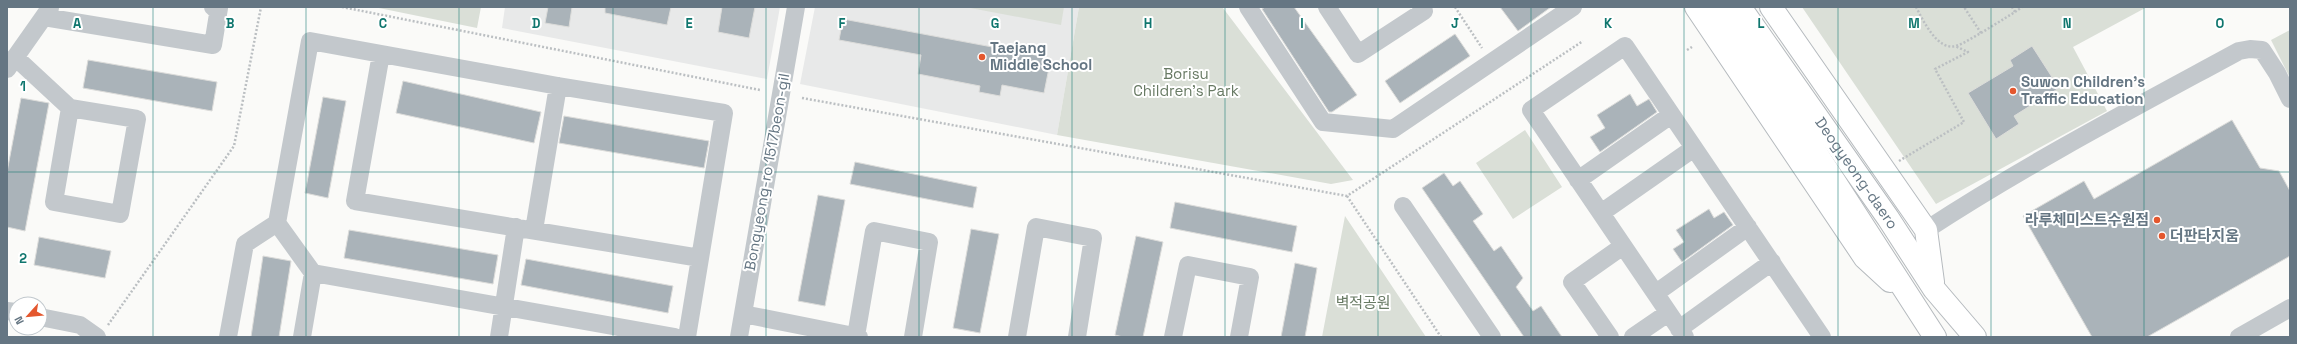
<svg xmlns="http://www.w3.org/2000/svg" width="2297" height="344" font-family="'Space Grotesk','Noto Sans KR',sans-serif">
<rect width="100%" height="100%" fill="#fafaf8"/>
<!-- built -->
<path fill="#e8e9e9" d="M505,7H780L767,79L502,28Z
M815,7H1079L1057,135L800,84Z"/>
<!-- green -->
<path fill="#dadfd7" d="M374,7H481L477,28Z
M965,7H1064L1061,25Z
M1079,7L1223,8L1353,180L1331,184L1057,135Z
M1802,7H2147L2073,47L2107,111L1936,204Z
M2290,30V78L2271,40Z
M1525,130L1562,187L1513,219L1476,163Z
M1345,216L1426,337H1322Z"/>
<!-- building -->
<path fill="#aab3b9" stroke="#dcdcda" d="M548,7H572L569,27L545,23Z
M605,7H671L667,25L605,13Z
M722,7H755L749,38L718,32Z
M1265,7H1294L1357,95L1332,112H1329L1262,9Z
M1500,7H1551L1518,31Z
M843,19L1051,58L1044,93L1002,85L1000,96L979,92L980,86L918,74L921,55L839,40Z
M1455,34L1470,56L1400,103L1385,81Z
M2032,46L2059,88L2014,116L2019,124L1996,139L1968,93L2013,66L2010,60Z
M88,60L217,82L212,111L83,88Z
M403,81L541,112L534,143L396,113Z
M1630,94L1637,106L1649,99L1657,112L1600,152L1590,137L1605,128L1597,115Z
M323,97L346,101L328,198L305,193Z
M21,98L49,103L25,231L7,227V172Z
M564,116L709,141L704,168L559,143Z
M2232,120L2260,168L2279,171L2290,191V256L2147,337H2092L2023,216L2084,181L2094,199Z
M855,162L977,187L973,208L850,184Z
M1444,173L1453,186L1460,181L1483,214L1473,221L1494,251L1501,246L1523,278L1516,287L1533,311L1541,306L1562,337H1524L1422,188Z
M818,195L845,200L825,306L798,301Z
M1175,202L1297,226L1292,252L1170,228Z
M1709,209L1714,218L1724,212L1733,225L1682,262L1673,249L1684,242L1676,230Z
M971,229L999,234L980,333L953,328Z
M349,230L498,255L493,284L344,258Z
M1136,236L1163,242L1143,337H1123L1115,335Z
M39,237L111,251L105,278L34,265Z
M263,256L291,261L279,337H251Z
M526,259L673,286L668,313L521,285Z
M1295,263L1317,268L1305,337H1281Z"/>
<g fill="none" stroke-linecap="round" stroke-linejoin="round">
<defs>
<g id="major">
<path d="M1696,7L1865,258L1890,281"/>
<path d="M1718,7L1793,117L1935,337"/>
<path id="s1" d="M1740,7L1888,218L1934,289L1975,337"/>
<path d="M1771,7L1926,230L1933,282"/>
</g>
</defs>
<!-- major casing -->
<use href="#major" stroke="#b5babe" stroke-width="24"/>
<!-- path -->
<path stroke="#bbbfc2" stroke-width="2.5" stroke-dasharray="2 2" stroke-linecap="butt" d="M342,7L760,90
M1455,7L1482,48
M1916,7C1923,20 1937,51 1956,46C1965,43 1973,37 1981,33L1964,7
M2015,12L2022,7
M1981,33L2015,12L2012,7
M1687,50L1692,47
M802,98L1347,196L1583,41
M1899,161L1964,122L1935,69L1968,52L1955,46
M1347,196L1441,337
M108,325L234,146L261,7"/>
<!-- minor -->
<path stroke="#c3c8cc" stroke-width="18" d="M1248,7L1323,122L1393,129L1573,7
M1327,7L1358,54L1424,11L1421,7
M44,17L213,45L219,8L213,7
M381,54L355,201L700,258
M15,57L70,108L54,202L120,214L137,119L70,108
M7,69L50,8
M1578,180L1671,115
M1403,206L1492,337
M1601,213L1694,148
M277,223L310,41L558,86L724,113L687,337
M534,230L558,86
M1926,230C2027,164 2134,108 2239,51L2250,49L2262,50L2277,73L2290,99
M1656,293L1748,227
M7,311L16,312
M743,314L859,337
M40,317L80,325L97,337
M1679,329L1772,262
M856,336L874,231L929,242L913,337
M228,337L245,244L277,223L313,273L675,337
M302,337L313,273
M499,337L516,227
M739,337L796,7
M1017,337L1036,227L1093,238L1077,337
M1173,337L1188,265L1250,277L1239,337
M1610,337L1572,282L1623,246
M1633,337L1668,313
M1685,337L1531,110L1625,46L1822,337
M2239,337L2290,308"/>
<!-- major -->
<use href="#major" stroke="#fff" stroke-width="22"/>
</g>
<!-- grid -->
<path fill="none" stroke="#0f766e" stroke-width="1" stroke-opacity="0.55" d="M153,7V337M306,7V337M459,7V337M613,7V337M766,7V337M919,7V337M1072,7V337M1225,7V337M1378,7V337M1531,7V337M1684,7V337M1838,7V337M1991,7V337M2144,7V337M7,172H2290"/>
<!-- markers -->
<g fill="#e4572e" stroke="#fff" stroke-width="1.5">
<circle cx="982" cy="57" r="4"/>
<circle cx="2013" cy="91" r="4"/>
<circle cx="2157" cy="220" r="4"/>
<circle cx="2162" cy="236" r="4"/>
</g>
<g text-anchor="middle" stroke-width="4" stroke-linejoin="round" paint-order="stroke">
<!-- poi labels -->
<g font-size="15" font-weight="bold" fill="#657683" stroke="#fff" text-anchor="start">
<text x="990" y="53">Taejang<tspan x="990" dy="17">Middle School</tspan></text>
<text x="2021" y="87">Suwon Children's<tspan x="2021" dy="17">Traffic Education</tspan></text>
<text x="2149" y="225" text-anchor="end">라루체미스트수원점</text>
<text x="2170" y="241">더판타지움</text>
</g>
<!-- park labels -->
<g font-size="15" fill="#687a64" stroke="#fff">
<text x="1186" y="79">Borisu<tspan x="1186" dy="17">Children's Park</tspan></text>
<text x="1363" y="308">벽적공원</text>
</g>
<!-- street labels -->
<g font-size="15" fill="#657683" stroke="#fff">
<text transform="translate(767 172) rotate(-80)" y="5">Bongyeong-ro 1517beon-gil</text>
<text dy="5" stroke="none"><textPath href="#s1" startOffset="203">Deogyeong-daero</textPath></text>
</g>
</g>
<g font-size="13" text-anchor="middle" font-weight="bold" fill="#0f766e" stroke="#fff" stroke-width="4" stroke-linejoin="round" paint-order="stroke">
<text x="77" y="28">A</text>
<text x="230" y="28">B</text>
<text x="383" y="28">C</text>
<text x="536" y="28">D</text>
<text x="689" y="28">E</text>
<text x="842" y="28">F</text>
<text x="995" y="28">G</text>
<text x="1148" y="28">H</text>
<text x="1302" y="28">I</text>
<text x="1455" y="28">J</text>
<text x="1608" y="28">K</text>
<text x="1761" y="28">L</text>
<text x="1914" y="28">M</text>
<text x="2067" y="28">N</text>
<text x="2220" y="28">O</text>
<text x="23" y="91">1</text>
<text x="23" y="263">2</text>
</g>
<!-- border -->
<rect width="2297" height="344" fill="none" stroke="#657683" stroke-width="16"/>
<!-- north arrow -->
<g transform="translate(28 316) rotate(243)"><circle r="19" fill="#ffffff" stroke="#c1c8cd"/>
<path d="M0-3L7 15L0 10L-7 15Z" fill="#e4572e"/>
<text y="-6" font-size="11" font-weight="bold" text-anchor="middle" fill="#657683">N</text>
</g>
</svg>
